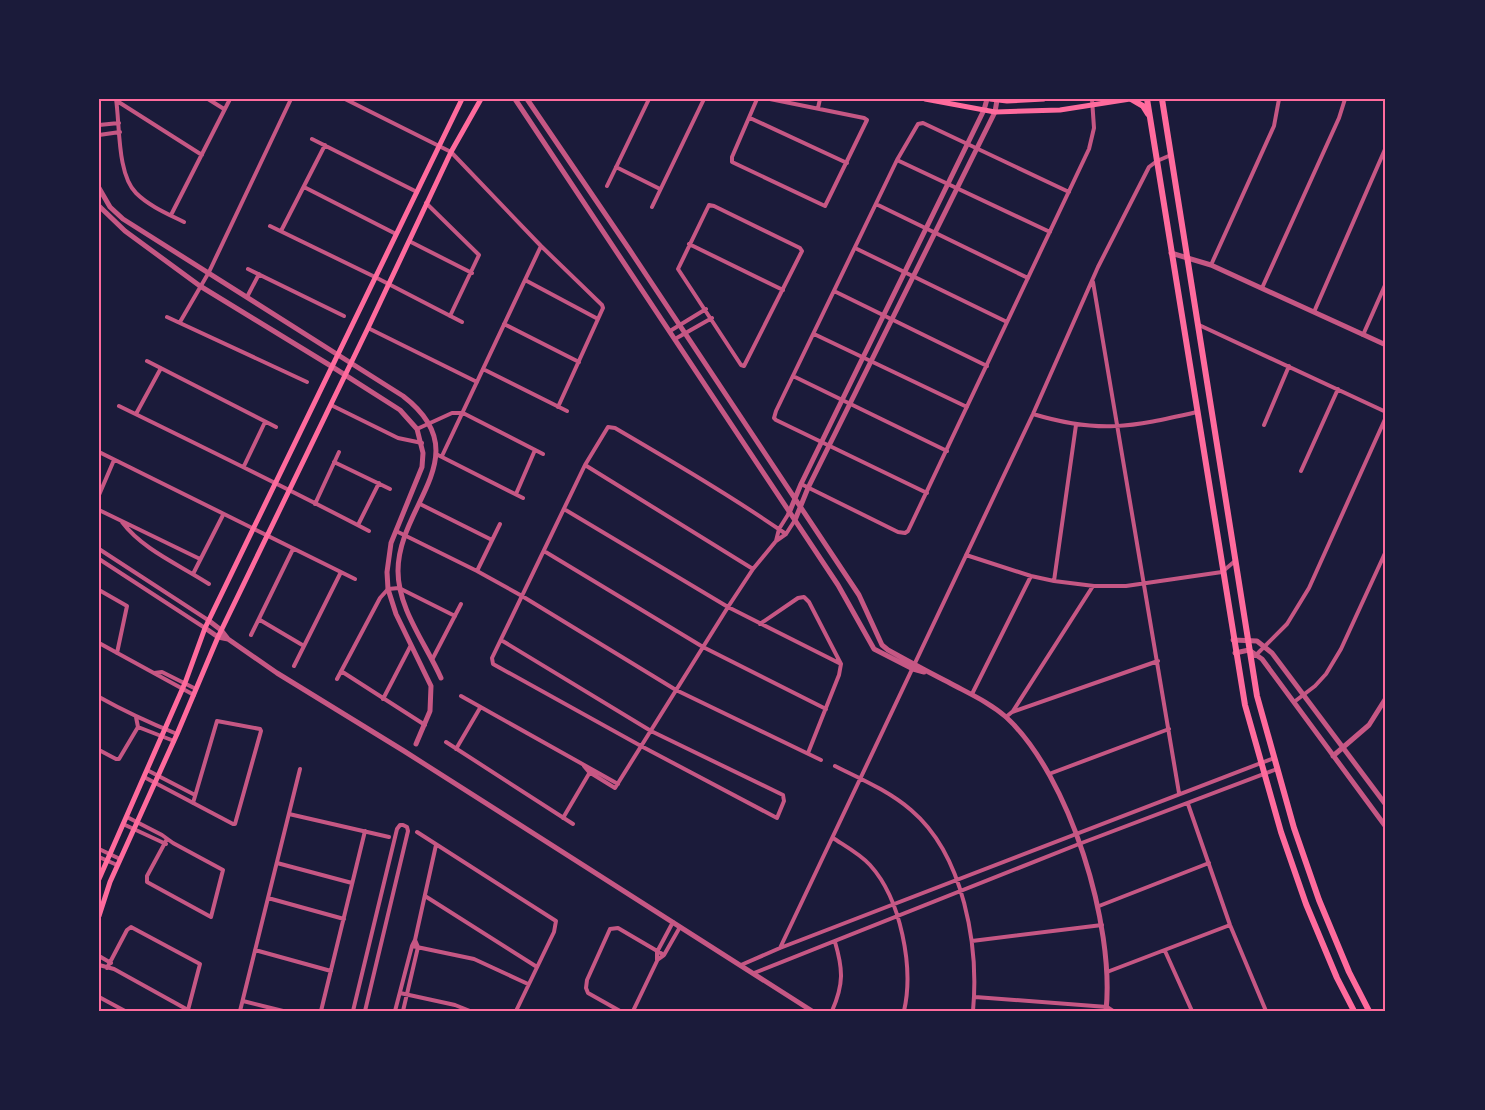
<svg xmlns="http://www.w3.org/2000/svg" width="1485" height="1110" font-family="Inter,sans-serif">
<rect width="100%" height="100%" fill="#1b1b3a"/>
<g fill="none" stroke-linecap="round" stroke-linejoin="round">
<!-- minor -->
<path stroke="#c65784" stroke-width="4" d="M116,99C120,125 117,174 136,193C149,206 168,214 184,222
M208,99L224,109
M345,99L451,152L541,246L602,305L603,308L558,407
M757,99L732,157V162L825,206L867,120L864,118L770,99
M117,101L202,155
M818,108L820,99
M750,118L847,163
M99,125L119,123
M99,135L120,132
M312,139L417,192
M897,160L1050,232
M616,167L660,189
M607,186L649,99
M304,187L396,234
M426,203L479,255L450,316
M876,204L1028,278
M709,205L714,206L800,248L802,251L744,366L741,365L678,269Z
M652,207L704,99
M171,215L230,99
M270,226L375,277L462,322
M281,231L325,145
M409,241L472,273
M689,244L783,290
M855,248L1007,322
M1211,265L1274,126L1279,99
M248,269L344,316
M525,280L598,319
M1093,282L1179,793
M1262,288L1339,118L1345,99
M834,291L987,366
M247,297L259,274
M1314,312L1386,147
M167,317L307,382
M180,322L209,272L291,99
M504,324L579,362
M1199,325L1386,412
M368,328L477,382
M670,331L706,309
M814,334L967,407
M1363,335L1386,283
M675,339L712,318
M147,361L276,427
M483,369L567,411
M793,376L947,451
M331,405L398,438L422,443
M119,406C203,447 287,488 369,531
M136,414L161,368
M1033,414C1099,434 1131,427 1197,412
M1264,425L1289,366
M417,429L452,413H463L543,454
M99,452L355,579
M436,454L523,498
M442,456L541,246
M334,462L390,489
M585,465L753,569
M244,466L265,422
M1301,471L1338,389
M801,484L898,532L905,533L908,531L1089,149L1094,128L1092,99
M927,493L776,420L774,418L776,411L897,160L918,124L923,123L1069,192
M516,494L535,450
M99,495L114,460
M315,504L339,452
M420,504L492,540
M564,509L728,607L841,664
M99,510L200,559
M122,522C143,550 180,565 209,584
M358,525L379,483
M396,531L477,571L522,596L676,690L821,760
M776,541L779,529L789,513
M99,549L208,620
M544,551L703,647L826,709
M966,555L1031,576L1054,581L1094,586H1126L1222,572L1235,561
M99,559L205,628
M477,571L500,524
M193,574L223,515
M1054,581L1076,425
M99,590L127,606L117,653
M260,620L304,646
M760,624L798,598L804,597L809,602L841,664L839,675L808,753
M251,635L293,549
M501,640L651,731L783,795L784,801L777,818L641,746L493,664L492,658L585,465L608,427L615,428C673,462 731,496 786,534
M99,643L194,695
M1255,656L1287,624L1309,588L1386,417
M433,658L461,604
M294,666L341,572
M341,671L425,725
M154,673L162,672L196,689
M337,679L380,598L388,589L399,588L455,616
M972,694L1031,576
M461,696L618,784
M99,697C124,711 150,723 177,734
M383,699L410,647
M1294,702L1315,686L1326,674L1341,649L1386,551
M1013,711L1093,586
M1006,717L1012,712L1158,661
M138,727L174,741
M446,742L573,824
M456,749L480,708
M99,750L116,759H119L138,727L136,717
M584,766L589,772L615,788L728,607L753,569L776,541L786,534L795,520
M835,766C861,779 889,791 911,810C964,855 979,946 973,1011
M147,770L195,795
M1049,774L1169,729
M144,777L233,824H235L261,731L260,729L217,721L193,803
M99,804V810
M1188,804L1230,925L1266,1011
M289,814L389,837
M127,817L162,835L173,843L223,870L211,917L147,882V876L167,839
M563,818L590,772
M123,824L166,844
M417,832L556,921L554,932L516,1011
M833,838C845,846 860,854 870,865C901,899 914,968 904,1011
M99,849L120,859
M99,857L117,865
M277,863L352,883
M425,896L537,967
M268,898L344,919
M1099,906L1209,863
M972,941L1102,925
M412,946L474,959L528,984
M780,948L1033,414L1098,267L1149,167L1157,161L1171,155
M255,950L331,971
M1165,951L1192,1011
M99,956L111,963
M657,960L664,955L680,927
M99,965L114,969L188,1010L200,964L131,927L127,930L107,968
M741,965L780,948L1274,758
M1107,972L1230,925
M754,973L1079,844L1277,769
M400,993L455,1005L470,1011
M99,997L125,1011
M975,997L1107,1007L1113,1011
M243,1001L283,1011
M99,1010L101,1011
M240,1011L300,769
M321,1011L365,831
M353,1011L397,829L400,825H403L407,827L408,831L365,1011
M395,1011L412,946L415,940L436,845
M403,1011L418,947L415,940
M620,1011L588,993L586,988L587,980L610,929L618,928L664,955
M633,1011L657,961V952L673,922
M832,1011C844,984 843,969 835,942"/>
<!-- tertiary -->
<path stroke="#c65784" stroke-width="5" d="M515,99L838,585L874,649L913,669L924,672
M527,99L629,249L859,595L882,645L888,650C908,661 928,672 948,682C968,693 989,702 1006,717C1070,776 1115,926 1106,1011
M99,188L110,207L123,219L403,396C480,455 398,504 398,571C398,609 426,644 441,678
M99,206L125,231L200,286L331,366L400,410L417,429L423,453L422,467L391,543L387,572L388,589L396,614L431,686L430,711L416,744
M1171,253L1211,265L1386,345
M789,513L801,484L984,110L987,99
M795,520L808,488L995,112L997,100
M208,620L221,630L228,639
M205,628L218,637L228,639L277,673L404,751L812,1011
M1233,640L1257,641L1272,653L1386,805
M1235,653L1249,650L1262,659L1386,827
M1333,756L1369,725L1386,698"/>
<!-- secondary -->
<path stroke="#ff6b9d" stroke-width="5" d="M925,99L995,112L1060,110L1130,99
M990,99L1007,101L1044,99
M99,879L185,683L205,628L462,99
M99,916L110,882L177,734L218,637L368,328L451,152L481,99"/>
<!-- primary -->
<path stroke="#ff6b9d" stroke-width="6" d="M1131,99L1143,106L1148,114
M1147,99L1245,705L1281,832L1306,904L1337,978L1354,1011
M1162,99L1257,696L1294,828L1319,900L1349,972L1369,1011"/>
</g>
<!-- border -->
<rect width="1485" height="1110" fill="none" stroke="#1b1b3a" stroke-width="201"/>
<rect x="100" y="100" width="1284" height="910" fill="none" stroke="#ff6b9d" stroke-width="2"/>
</svg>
